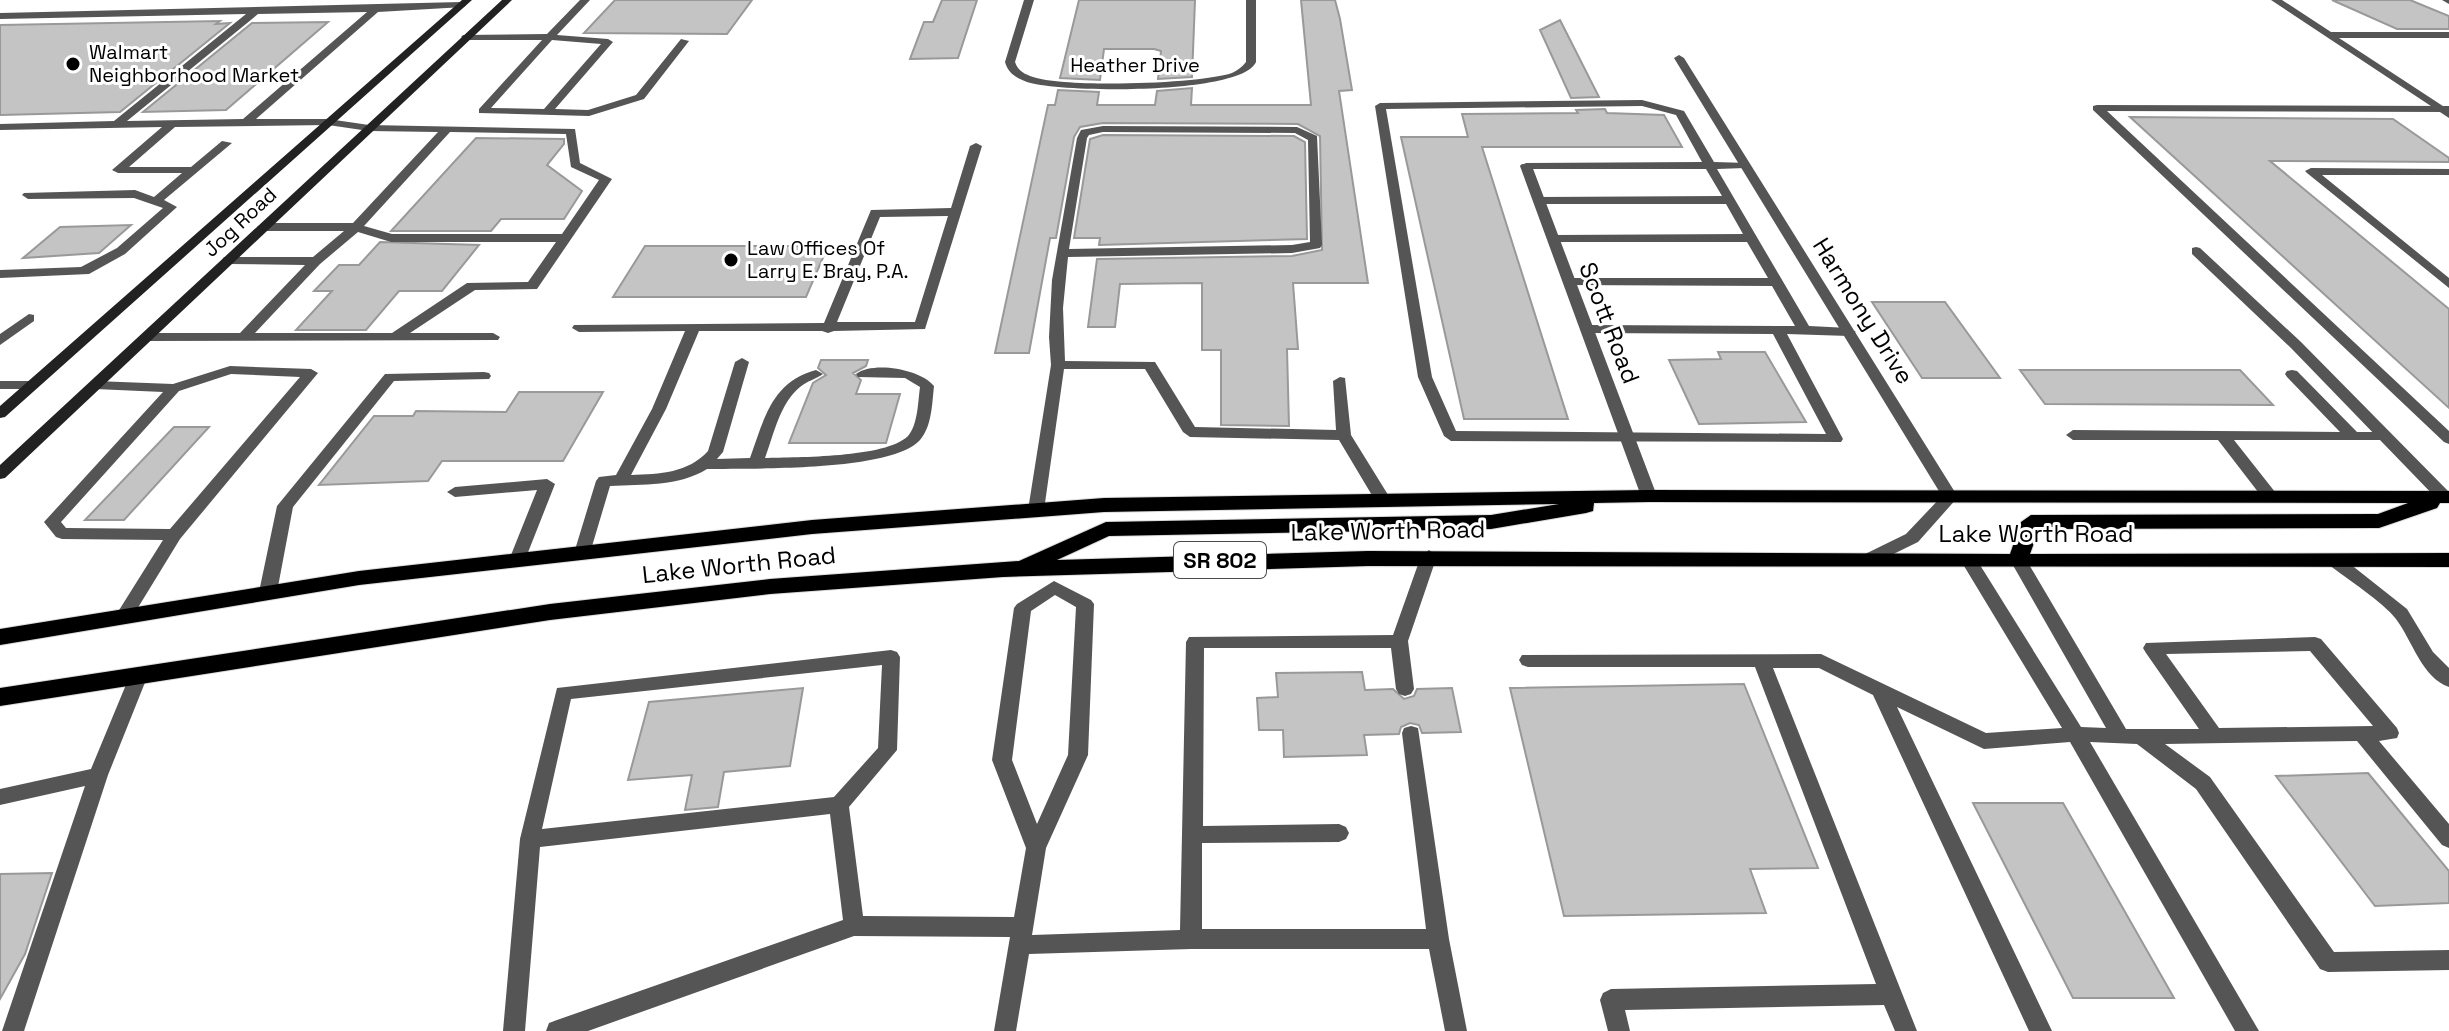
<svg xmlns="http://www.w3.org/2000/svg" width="2449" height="1031" font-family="'Space Grotesk',sans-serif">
<rect width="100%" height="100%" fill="#fff"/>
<!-- building -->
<path fill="#c4c4c4" stroke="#999" stroke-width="2" d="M615,0H752L727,34L584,33Z
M942,0H977L958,58L910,59L924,22H933Z
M1079,0H1195L1192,77L1158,79L1161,51L1154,49H1104L1100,80L1060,78Z
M1301,0H1335L1340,19L1352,90L1339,91L1368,283H1293L1298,349H1287L1289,426L1221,425V350H1202V283L1120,284L1115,327H1088L1097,259L1292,256L1322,250L1320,136L1298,124L1103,123L1080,127L1074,137L1056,238H1050L1029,353H995L1048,105H1055L1058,90L1099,92L1097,105H1155L1157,91L1192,88L1191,105H1311Z
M2332,0H2410L2449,16V29H2397Z
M1560,20L1599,97L1571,98L1540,30Z
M220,21L216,24L230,23L120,112L0,115V25Z
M328,22L226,110L143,112L252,23Z
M1605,109L1607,113L1664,115L1682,147H1482L1568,419H1464L1401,137H1468L1462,114L1578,113L1576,110Z
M2130,117L2393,119L2449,158V162L2270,161L2449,309V408Z
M1103,135L1294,136L1305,142L1307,239L1099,245L1100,238H1074L1090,139Z
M476,138L564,139V144L547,165L582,191L564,219H501L491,231H391Z
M131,225L99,253L23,258L60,227Z
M380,242L479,245L442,291H399L366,330H296L332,291H314L339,265H359Z
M645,246H828L806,297H613Z
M1872,302H1945L2000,378H1922Z
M1718,352H1765L1806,422L1699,424L1669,360L1721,359Z
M821,360H868L866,366L853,373L861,380L856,394H900L886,443H789L813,383L826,375L818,368Z
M2020,370H2240L2273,405L2045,404Z
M519,392H603L563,461H442L428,481L319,485L374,416H413L416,411L506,412Z
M174,427H209L124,520H85Z
M1362,672L1365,690L1393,689L1404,699L1414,696L1417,689L1452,688L1461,732L1422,733L1419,725L1410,723L1401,727L1399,734L1364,735L1367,755L1284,757L1283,730H1259L1257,698L1278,697L1276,673Z
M1744,684L1818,868L1750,869L1766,913L1564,916L1510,688Z
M803,688L790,766L724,772L718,807L685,810L692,775L628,780L649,702Z
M2368,773L2449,871V903L2375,906L2276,776Z
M1973,803H2063L2174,998H2073Z
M52,873L25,954L0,999V874Z"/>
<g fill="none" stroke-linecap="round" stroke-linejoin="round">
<defs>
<path id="primary" d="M1649,490L2449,491V503H2440L2437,508L2379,528L2039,529L2030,554L2449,553V567L1368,566L1003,577L770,594L550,620L0,706V688L550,604L770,579L1019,561L1106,522L1491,515L1559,504L1104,512L812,534L359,585L0,645V629L359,571L812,520L1104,498ZM1594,503L1649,502L2408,503L2378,514L2031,515L2021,522L2010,554L1368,551L1057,560L1109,536L1491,529L1586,513L1593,511Z"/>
</defs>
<!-- primary casing -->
<use href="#primary" stroke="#dbdbdb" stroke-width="2"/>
<!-- service -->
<path fill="#555" fill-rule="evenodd" d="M580,0H590L557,35L608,39L613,42L555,109L588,110L636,95L681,39L689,41L644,99L589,116L479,113V109L542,40H466L461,37L463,35L547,34ZM552,40L601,44L544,109L491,108Z
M461,2L466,5L464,7L378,12L256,119H328L369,125L575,129L580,163L612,179L537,289L475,290L410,333H493L500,337L498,340L146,341L139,337L146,333H240L305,265L228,264L222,260L224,257H313L344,231H263L257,227L263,223H353L438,132L369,131L328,125L175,127L129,167H191L222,141L232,143L164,200L177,207L125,254L89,274L0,278V270L81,267L117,248L163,208L134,198L28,199L22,195L24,193L135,190L154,197L182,173H118L112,170L162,127L0,130V124L114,121L246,14L0,19V13ZM367,12L243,119L127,121L258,14ZM450,132L566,134L571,167L599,180L562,234H392L364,226ZM358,232L391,242H556L528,282L467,283L392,333H255L320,264Z
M1642,100L1684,111L1714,162L1749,163V167L1745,168L1717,169L1809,326L1849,328L1856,332L1849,336L1787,334L1843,439L1841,442L1451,441L1444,436L1418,377L1375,106L1380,103ZM1642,106L1676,115L1702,162L1526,163L1520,166L1526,169H1706L1722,196L1540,197L1536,198V204H1726L1743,234L1554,235L1550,236V242H1747L1768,278H1571L1566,279V285L1772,286L1795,326L1588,325L1581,329L1588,333L1773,334L1826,434L1456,431L1432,377L1386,109Z
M2097,105L2449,106V112L2107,111L2449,431V444L2444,442L2093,110V106Z
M1103,126L1297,127L1317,136L1322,245L1320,248L1292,253L1068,257L1063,308L1065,361L1155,362L1195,427L1336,430L1333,381L1340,377L1345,378L1351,435L1390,498L1388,502H1376L1339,440L1190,437L1183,432L1145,369H1064L1044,510L1036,515L1030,514L1028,510L1051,365L1049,337L1052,280L1077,138L1081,130ZM1103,132L1295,133L1308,140L1310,242L1292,245L1069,249L1087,138L1089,135Z
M976,143L982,146L925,329L834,331L828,333L822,331H699L666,409L631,475C660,474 688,473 708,451L735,362L742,358L749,362L723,452L717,459L750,458C764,420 771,382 816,370L823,374C816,379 807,381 800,387C780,403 774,434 765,458C797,457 886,458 908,436C918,425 918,401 920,387L905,378L858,377L856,374C873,361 920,369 934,386C932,404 932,426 920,440C892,472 751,468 707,469C678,487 643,484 610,486L590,553L588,557H576L574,553L596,481L599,477L616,475L652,409L685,331L579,332L572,328L574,325L824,323L871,210L951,208L970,146ZM948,216L915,322H837L880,217Z
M2311,168L2449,169V175H2322L2449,278V288L2307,173L2305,171Z
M29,314L34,315V321L0,345V334Z
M230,366L311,369L318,373L180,539L131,619H119L116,615L163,540L62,539L56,537L44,522L163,392L95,389L88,385L95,381L173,384ZM231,374L300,377L170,529L66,528L61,522L179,391Z
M2292,370L2297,371L2357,432H2386L2393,437L2391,440H2234L2279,497L2271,502L2265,501L2218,440H2073L2066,435L2073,430L2340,432L2287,377L2285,374L2287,371Z
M484,372L489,373L491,376L489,379L394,381L293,507L277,592L274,596H262L259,592L277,506L385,374Z
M0,381H32L39,385L32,389H0Z
M547,479L555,484L525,560L517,566L509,560L537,490L455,497L447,492L455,487Z
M1429,550L1437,556L1408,641L1414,689L1411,694L1405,696L1399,694L1396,689L1391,648H1204L1203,826L1339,824L1346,827L1349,833L1346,839L1339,842L1202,843V929H1426L1402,733L1404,728L1411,726L1418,728L1449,939L1467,1031H1445L1429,949H1191L1029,954L1016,1031H994L1010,937L854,936L588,1031H546L549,1023L557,1020L843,920L830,814L540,847L525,1031H503L520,839L557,688L891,650L897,652L900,657L897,750L849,807L863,916L1014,917L1026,848L992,760L1014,608L1017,604L1054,581L1091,600L1094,604L1088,755L1046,848L1032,935L1180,930L1186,642L1189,637L1393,635L1421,556ZM1055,595L1076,607L1068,755L1037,824L1012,760L1031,611ZM882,665L878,748L834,797L542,829L571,699Z
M2018,554L2024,556L2126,729H2199L2146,653L2143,648L2146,643L2315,637L2321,639L2397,728L2399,733L2397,738L2379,741L2449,824V848L2442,845L2357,741L2165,744L2210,777L2334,952L2449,950V970L2328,972L2320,969L2196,789L2137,744L2090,742L2259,1031H2235L2070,742L1984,749L1897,707L2052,1031H2029L1873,695L1819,668H1773L1917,1031H1895L1884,1005L1625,1010L1630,1031H1608L1600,1000L1603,993L1611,989L1876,984L1755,667H1528L1522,665L1519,660L1522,655L1821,654L1986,733L2062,728L1961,561L1969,555L1975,557L2081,727L2106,728L2010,560ZM2310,651L2373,726L2219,728L2166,654Z
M139,668L145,670L148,675L108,775L24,1031H2L85,786L0,805V789L91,769L130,675L133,670Z"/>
<!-- minor -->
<path fill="#555" fill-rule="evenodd" d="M1024,0H1034L1015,62C1018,71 1024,74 1033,77C1065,88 1200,84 1232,73C1238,70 1242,67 1246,62V0H1256V62C1242,95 1060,93 1027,82C1016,78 1008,73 1005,62Z
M2271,0H2282L2331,32H2449V38H2339L2449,110V118Z
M2442,0H2449V4Z
M1679,55L1684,58L1958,497L1918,542L1871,565H1859L1857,561L1859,557L1906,534L1942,496L1674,58Z
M1522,164L1532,166L1657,496L1655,500L1649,501L1641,496L1520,166Z
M2196,247L2200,248L2301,342L2449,492V501H2439L2291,348L2192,254V248Z
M2334,554L2340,556L2407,609L2433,652L2449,668V687C2422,678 2412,640 2396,619C2383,602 2347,579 2328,564L2326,560L2328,556Z"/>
<!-- secondary -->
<path fill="#222" fill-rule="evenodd" d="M462,0H472L5,417L0,418V406Z
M502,0H512L5,478L0,479V465Z"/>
<!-- primary -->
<use href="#primary" fill="#000" fill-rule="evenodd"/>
</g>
<!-- markers -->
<g fill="#000" stroke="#fff" stroke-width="3">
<circle cx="73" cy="64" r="8"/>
<circle cx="731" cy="260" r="8"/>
</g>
<g text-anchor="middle" stroke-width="6" stroke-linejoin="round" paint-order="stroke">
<!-- far-poi labels -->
<g font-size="20" fill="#000" stroke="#fff" text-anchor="start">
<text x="89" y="59">Walmart<tspan x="89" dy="23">Neighborhood Market</tspan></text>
<text x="747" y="255">Law Offices Of<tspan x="747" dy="23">Larry E. Bray, P.A.</tspan></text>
</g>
<!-- far-street labels -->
<g font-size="20" fill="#000" stroke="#fff">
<text x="1135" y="72">Heather Drive</text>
<text transform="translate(240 222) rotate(-43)" y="7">Jog Road</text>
</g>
<!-- shield labels -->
<rect fill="#fff" stroke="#4c4c4c" stroke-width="2" x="1174" y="542" width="92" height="36" rx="6"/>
<g font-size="22" font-weight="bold" fill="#000">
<text x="1220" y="568">SR 802</text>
</g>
<!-- street labels -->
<g font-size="24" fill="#000" stroke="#fff">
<text transform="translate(1863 311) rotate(58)" y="8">Harmony Drive</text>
<text transform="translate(1609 323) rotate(69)" y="8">Scott Road</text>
<text transform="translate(1388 531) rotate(-1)" y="8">Lake Worth Road</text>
<text x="2036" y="542">Lake Worth Road</text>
<text transform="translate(739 565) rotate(-6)" y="8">Lake Worth Road</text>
</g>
</g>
</svg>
